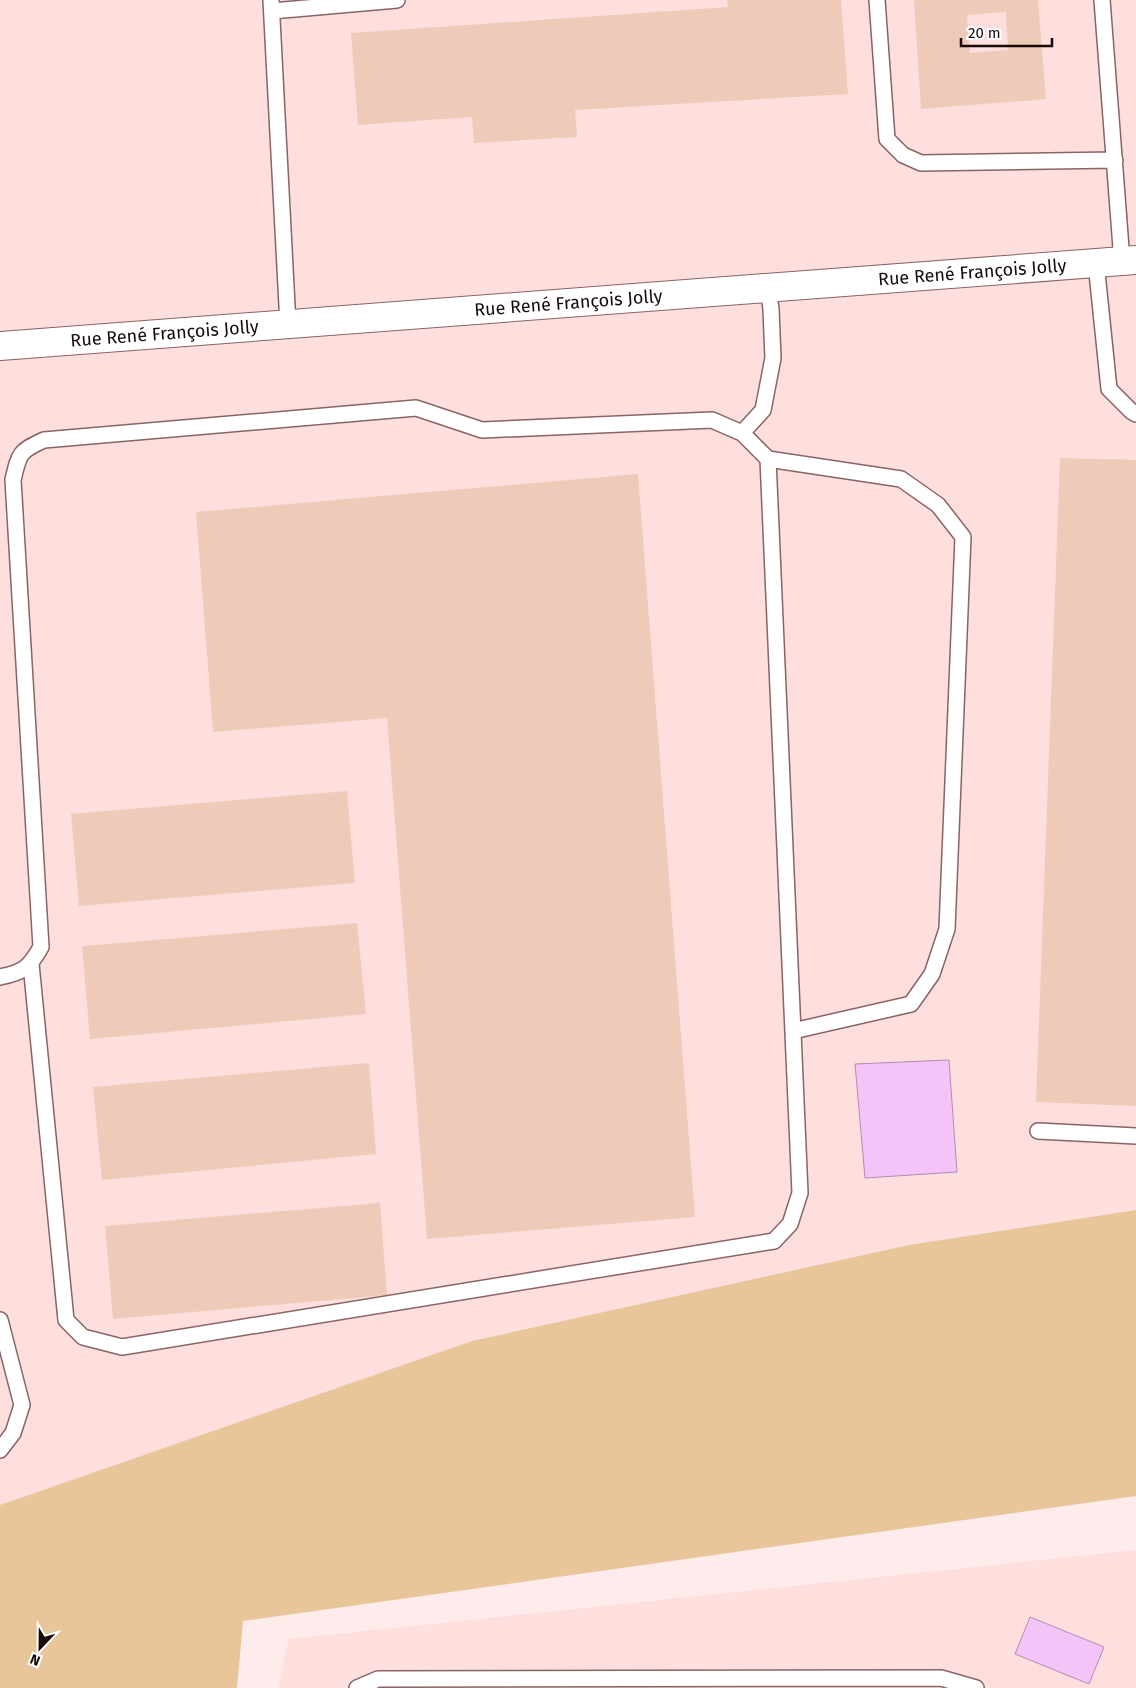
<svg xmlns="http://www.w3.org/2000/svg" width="1136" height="1688" font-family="'Fira Sans',sans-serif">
<rect width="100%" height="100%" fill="#fdeceb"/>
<!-- built -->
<path fill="#fedfde" d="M0,0H1136V1254L909,1245L472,1341L0,1505Z
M1136,1550V1688H278L289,1639Z"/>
<!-- green -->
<path fill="#e8c69a" d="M1136,1210V1496L243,1621L237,1688H0V1505L472,1341L909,1245Z"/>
<!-- water -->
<path fill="#f4c4f9" stroke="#b28cb1" d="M949,1060L957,1172L865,1178L855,1064Z
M1030,1617L1104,1647L1089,1684L1015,1654Z"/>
<!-- building -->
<path fill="#eecab9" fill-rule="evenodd" d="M727,0H841L848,94L575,110L577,137L474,143L472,117L358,125L351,33L728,7Z
M914,0H1038L1046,99L921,109ZM1006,12L1008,50L970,53L967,15Z
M1060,458L1136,460V1106L1036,1102Z
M638,474L695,1217L427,1239L387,718L213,732L196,512Z
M347,791L355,883L79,906L71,814Z
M357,923L366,1014L90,1039L82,946Z
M369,1063L376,1154L102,1180L93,1087Z
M380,1203L387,1295L113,1319L105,1226Z"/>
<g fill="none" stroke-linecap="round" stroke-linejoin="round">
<defs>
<path id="lane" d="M271,0L288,325
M877,0L887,139L903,155L921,163L1115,160
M1102,0L1122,261
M272,11L397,0
M1096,263L1109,389L1131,411L1136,414
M742,433L763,410L773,358L771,309L768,288
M768,459L901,479L938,505L963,537L947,929L932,974L911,1004L793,1031
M0,977C24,972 29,968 41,947L13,480C19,454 19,451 44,440L416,408L482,430L712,420L742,433L768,459L800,1193L790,1224L774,1241L122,1347L83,1337L66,1320L31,964
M1038,1131L1136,1136
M0,1320L22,1405L13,1433L0,1450
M357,1688L378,1679L941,1678L976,1688"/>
<g id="street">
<path id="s1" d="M0,346L1136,260"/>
</g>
</defs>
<!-- lane casing -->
<use href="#lane" stroke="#886464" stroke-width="18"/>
<!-- street casing -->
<use href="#street" stroke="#886464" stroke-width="30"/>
<!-- lane -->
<use href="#lane" stroke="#fff" stroke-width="15"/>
<!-- street -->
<use href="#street" stroke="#fff" stroke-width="28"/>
</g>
<g text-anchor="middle" stroke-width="4" stroke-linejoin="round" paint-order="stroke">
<!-- street labels -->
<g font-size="18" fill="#17090a" stroke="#fff">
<text dy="6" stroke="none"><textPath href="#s1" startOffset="975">Rue René François Jolly</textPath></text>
<text dy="6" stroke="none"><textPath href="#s1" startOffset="570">Rue René François Jolly</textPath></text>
<text dy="6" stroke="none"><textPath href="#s1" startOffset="165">Rue René François Jolly</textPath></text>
</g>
</g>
<!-- north arrow -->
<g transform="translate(40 1648) rotate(202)" stroke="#ffffff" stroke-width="4" paint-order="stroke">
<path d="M0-4L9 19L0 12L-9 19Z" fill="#17090a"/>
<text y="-8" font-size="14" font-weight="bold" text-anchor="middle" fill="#17090a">N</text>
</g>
<!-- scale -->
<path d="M961 38v8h91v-8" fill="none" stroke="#17090a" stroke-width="2.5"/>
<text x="968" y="38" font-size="15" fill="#17090a" stroke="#ffffff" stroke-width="4" paint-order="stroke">20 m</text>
</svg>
